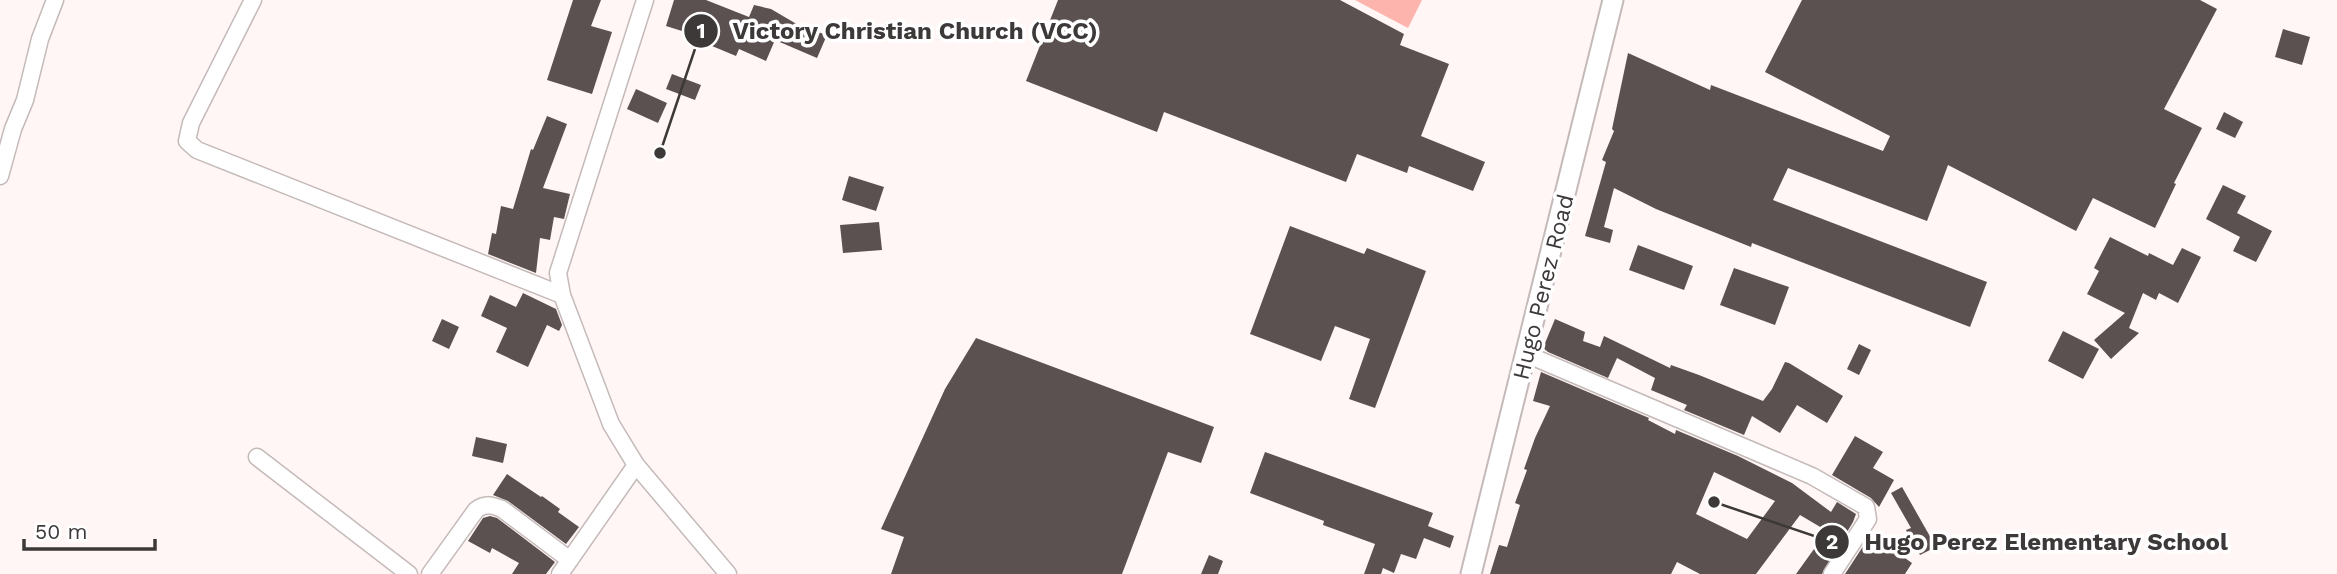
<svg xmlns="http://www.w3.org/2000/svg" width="2337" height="574" font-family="'Work Sans',sans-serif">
<rect width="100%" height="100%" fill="#fff6f5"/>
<!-- green -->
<path fill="#fdb4ac" d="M1355,0H1422L1408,28Z"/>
<!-- building -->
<path fill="#5a5150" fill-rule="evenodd" d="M573,0H601L591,26L612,32L592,94L547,80Z
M674,0H706L749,17L754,5L771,9L800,26L827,35L817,58L775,40L766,61L739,49L736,56L712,46L714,41L666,26Z
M1058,0H1340L1404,34L1400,45L1449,64L1421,136L1485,162L1473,191L1409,166L1407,173L1357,154L1346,182L1164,112L1157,132L1026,81Z
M1802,0H2200L2217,9L2164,109L2202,128L2174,183L2176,184L2155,228L2093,198L2076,231L1948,165L1927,221L1788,168L1773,200L1987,282L1970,327L1752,243L1751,247L1656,209L1614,188L1604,227L1613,230L1610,243L1585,236L1606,162L1602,160L1614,131L1612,129L1628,53L1710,90L1711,85L1883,151L1890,136L1765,72Z
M2283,29L2310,37L2302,65L2275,57Z
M672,74L701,85L695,100L666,89Z
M636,89L667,103L658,123L627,109Z
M2224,112L2243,122L2235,138L2216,129Z
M547,116L567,124L543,188L570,194L564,219L554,217L550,240L540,238L536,273L488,254L492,233L496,234L501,206L513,209L531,149L533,150Z
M849,176L884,187L876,211L842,200Z
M2223,185L2246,196L2237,213L2272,231L2256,262L2233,251L2240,237L2206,219Z
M879,222L882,250L843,253L840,225Z
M1290,226L1364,254L1367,248L1426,271L1375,408L1349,399L1370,339L1335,326L1321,361L1250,334Z
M2110,237L2148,256L2149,253L2173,265L2182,248L2201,257L2178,303L2159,293L2156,300L2143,293L2129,328L2139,333L2111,359L2094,340L2125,313L2087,294L2099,271L2094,268Z
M1638,245L1693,266L1684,290L1629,270Z
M1734,268L1789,287L1775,325L1720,305Z
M523,293L556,309L562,325L559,331L547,325L528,367L496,352L507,328L481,316L490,295L516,307Z
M442,319L459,327L449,349L432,341Z
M1555,319L1585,332L1583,341L1600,347L1604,336L1670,368L1671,365L1699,375L1763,401L1772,389L1785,362L1789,363L1843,396L1827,423L1797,405L1780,433L1752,416L1744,435L1684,410L1687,405L1651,390L1655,378L1617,358L1608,378L1548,352L1543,348Z
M2063,331L2099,349L2083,379L2048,361Z
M976,338L1214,427L1201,463L1168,452L1122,574H891L904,537L881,529L945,389Z
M1859,344L1871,350L1859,375L1847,369Z
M1541,372L1649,418L1648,420L1675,434L1676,430L1738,456L1792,483L1831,512L1837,502L1856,514L1853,522L1822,574H1796L1827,531L1800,515L1756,574H1700L1677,562L1671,574H1490L1499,545L1507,547L1520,505L1515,503L1527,470L1524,469L1535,438L1550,406L1533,401ZM1714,472L1775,501L1747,539L1696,514Z
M1855,436L1883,452L1873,468L1894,480L1879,507L1871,498L1832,475Z
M476,437L507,444L503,463L472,456Z
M1265,452L1433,513L1428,526L1454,536L1450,548L1424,538L1416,559L1401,554L1394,573L1383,568L1381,574H1364L1375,544L1323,525L1324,521L1250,493Z
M507,474L541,497L542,496L560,509L558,512L579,527L566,544L508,501L493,495Z
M1902,487L1936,547L1920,555L1906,530L1911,528L1891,493Z
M490,516L497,518L555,562L546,574H512L519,563L492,548L490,553L468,541L483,518Z
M1871,534L1912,563L1905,574H1845Z
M1209,555L1223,561L1218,574H1201Z"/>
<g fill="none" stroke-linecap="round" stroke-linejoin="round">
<defs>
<path id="minor" d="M253,0L191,123L187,141L197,150L562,295
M645,0L558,273L562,295L611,424L636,465L728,574
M0,176L13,129L25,100L40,39L55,0
M1526,354L1812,476L1866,507L1868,519L1832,574
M257,457L409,574
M430,574L476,510C486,503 492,505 502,509L570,560
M560,574L636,465"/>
<path id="tertiary" d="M1471,574L1613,0"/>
</defs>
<!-- minor casing -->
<use href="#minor" stroke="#c4bab9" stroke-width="19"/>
<!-- tertiary casing -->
<use href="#tertiary" stroke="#c4bab9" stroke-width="23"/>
<!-- minor -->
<use href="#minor" stroke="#fff" stroke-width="16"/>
<!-- tertiary -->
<use href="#tertiary" stroke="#fff" stroke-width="19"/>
</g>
<g text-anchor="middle" stroke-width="7" stroke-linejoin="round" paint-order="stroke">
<!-- street labels -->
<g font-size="23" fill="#3d3939" stroke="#fff">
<text transform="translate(1543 287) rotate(-76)" y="8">Hugo Perez Road</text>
</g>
</g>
<!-- callouts -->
<path fill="none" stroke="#3d3939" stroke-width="2.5" d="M660 153L701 31M1714 502L1832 542"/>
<g fill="#3d3939" stroke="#fff" stroke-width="2.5">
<circle cx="660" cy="153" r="7"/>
<circle cx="1714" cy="502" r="7"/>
<circle cx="701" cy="31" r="18"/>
<circle cx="1832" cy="542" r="18"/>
</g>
<g font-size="21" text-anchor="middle" font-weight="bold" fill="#fff">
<text x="701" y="38">1</text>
<text x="1832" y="549">2</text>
</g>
<g font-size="24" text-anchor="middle" font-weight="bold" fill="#3d3939" stroke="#fff" stroke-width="7" stroke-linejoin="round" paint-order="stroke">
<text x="915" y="39">Victory Christian Church (VCC)</text>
<text x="2046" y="550">Hugo Perez Elementary School</text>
</g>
<!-- scale -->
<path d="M24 539v10h131v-10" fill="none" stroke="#3d3939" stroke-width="3.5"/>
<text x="35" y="539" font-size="21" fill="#3d3939" stroke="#ffffff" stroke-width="5" paint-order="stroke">50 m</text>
</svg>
